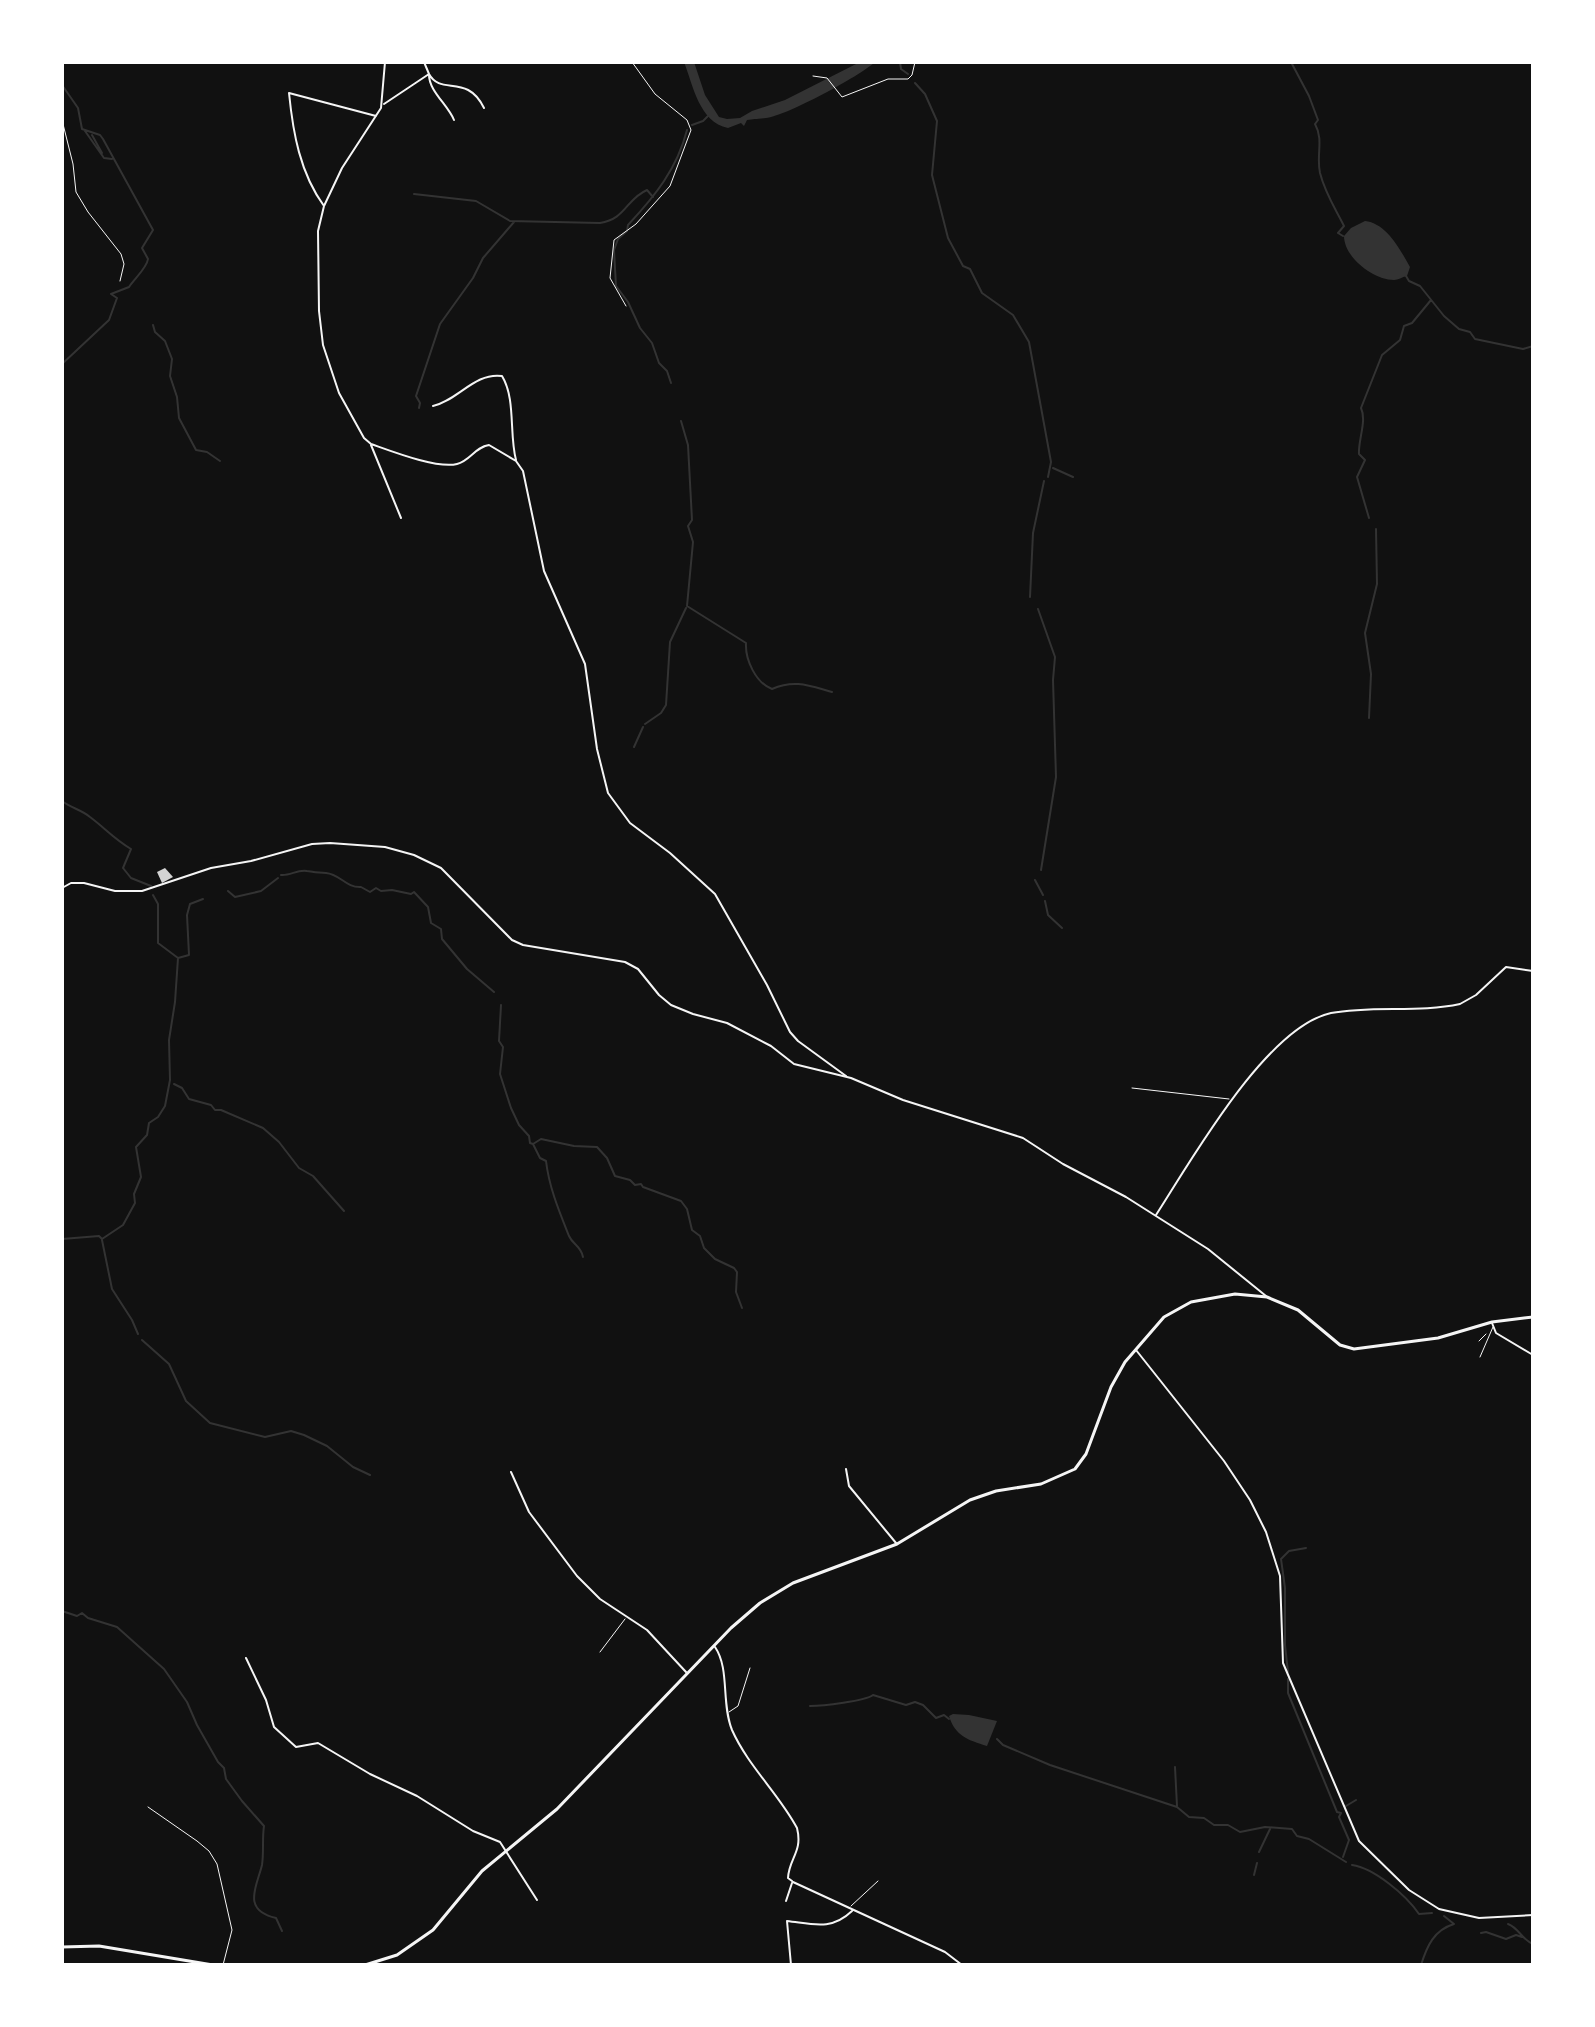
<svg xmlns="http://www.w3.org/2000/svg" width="1595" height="2027" font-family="'Fira Sans Condensed',sans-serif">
<rect width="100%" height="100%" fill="#111"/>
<!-- water -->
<path fill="#333" d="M684,62H694L705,95L719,117L727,119L740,118L752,111L785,100L860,62H875C860,76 786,116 766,118C756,119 754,119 747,120L744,126L741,123L728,128C699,122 693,85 684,62Z
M1365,221C1386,223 1400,249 1410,267L1407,276C1402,277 1398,280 1394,280C1373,280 1344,257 1344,236L1351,228Z
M953,1714L969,1715L997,1721L987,1746C968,1740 955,1736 949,1716Z"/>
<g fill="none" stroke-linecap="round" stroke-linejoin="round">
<!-- stream -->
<path stroke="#333" stroke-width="2" d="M900,62L901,69L908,74
M1291,62L1309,96L1318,120L1315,124C1324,140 1316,155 1320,173C1325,193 1335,208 1344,226L1338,233L1343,236
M915,83L925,94L937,121L932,175L948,238L963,266L970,269L982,293L1013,315L1029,342L1051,462L1048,477
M62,85L78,108L82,129L100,135L103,139L153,230L142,248L148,259C147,268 134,279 129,287L111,294L117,298L109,320L62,364
M692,125L703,121L708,116
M85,131L104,158L112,159
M92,135L102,153
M414,194L476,201L510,221L600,223C626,219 626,199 647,190L653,197
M1406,276L1409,281L1420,286L1444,316L1459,329L1470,332L1475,339L1523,349L1533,346
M153,325L155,332L165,341L172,359L170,376L177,397L179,418L196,450L207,452L220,461
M671,383L667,371L659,363L652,343L640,328L628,302L616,286L614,250L618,239L627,231L628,225C655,196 677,169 687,130
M419,408L420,403L416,396L440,324L473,278L483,258L514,222
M681,421L688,445L692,520L688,526L693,542L687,606L746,643C745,660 756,683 772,689C795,679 810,686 832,692
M1053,468L1073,477
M1369,518L1357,477L1365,460L1359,454C1358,440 1367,421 1361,408L1382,355L1400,340L1404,326L1412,323L1431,300
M1030,597L1033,533L1044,481
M1038,609L1055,657L1053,680L1056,777L1041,870
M1369,718L1371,674L1365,633L1377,584L1376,529
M645,724L661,713L666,705L670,642L686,608
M634,747L643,727
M62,801C71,808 82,810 90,817C106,829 113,838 131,849L123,868L131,878L151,886
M281,875C290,876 298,869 307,871C314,872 319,873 326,873C340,874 346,888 361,887L370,892L376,888L381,891L392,890L411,894L414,892L428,907L431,923L441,929L442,939L467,969L494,992
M1035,880L1043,895
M228,891L235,897L261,891L278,878
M153,895L158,904V943L178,958L189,955L187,915L190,904L203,899
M1045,901L1048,915L1062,928
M501,1005L499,1041L503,1047L500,1074L511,1108L519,1125L529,1136L530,1143L533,1144L541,1139L574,1146L597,1147L607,1158L615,1176L630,1180L635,1185L641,1184L643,1187L681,1201L687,1209L692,1230L700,1236L704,1248L715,1259L734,1268L737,1272L736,1292L742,1308
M174,1084L182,1088L189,1099L211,1105L215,1110H221L263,1128L279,1142L299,1168L313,1176L344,1211
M533,1144L540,1158L546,1161C549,1187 559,1211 569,1236C573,1245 581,1246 583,1257
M62,1239L99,1236L102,1239L123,1225L135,1203L134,1194L141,1177L136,1147L147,1135L149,1123L158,1117L165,1106L170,1080L169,1040L175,1002L178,958
M102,1240L112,1289L132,1320L138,1334
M142,1340L169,1364L186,1401L210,1423L265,1437L291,1431L304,1435L327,1446L353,1467L370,1475
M62,1611L77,1616L82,1613L88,1618L117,1627L164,1669L187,1702L197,1725L218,1762L224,1768L226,1779L242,1801L264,1826C262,1839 264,1851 262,1865C257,1886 241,1910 276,1918L282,1931
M1288,1672L1285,1645V1588L1281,1559L1289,1551L1306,1548
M1288,1679V1693L1337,1812L1341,1813L1339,1817L1349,1840L1343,1857
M810,1706C822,1706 866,1701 873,1695L906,1705L915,1702L923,1705L936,1718L944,1715L949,1719
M997,1739L1003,1745L1050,1765L1177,1807L1189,1817L1204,1818L1214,1825H1228L1240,1832L1265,1827L1292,1829L1297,1836L1309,1839L1346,1862
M1175,1767L1177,1806
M1346,1806L1356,1800
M1259,1852L1270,1829
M1352,1865C1374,1868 1406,1895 1419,1914L1432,1913
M1254,1875L1257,1863
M1508,1924C1519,1928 1522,1940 1533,1944
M1481,1933L1486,1932L1506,1939L1516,1935L1522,1937
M1421,1965C1427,1946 1434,1930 1454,1924L1444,1916"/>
</g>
<!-- building -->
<path fill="#d3d3d3" d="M165,868L173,877L162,883L157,872Z"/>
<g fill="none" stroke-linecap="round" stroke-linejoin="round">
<!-- path -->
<path stroke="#f5f5f5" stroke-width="1" d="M813,76L827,78L842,97L888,79H908L912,75L915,62
M62,120L73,164L76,192L88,212L121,254L124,264L120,281"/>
<!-- service -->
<path stroke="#f5f5f5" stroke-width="1" d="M626,306L610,278L614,240L636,224L670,186L691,130L687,120L655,94L632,62
M1132,1088L1229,1099
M1479,1341L1486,1334
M1480,1357L1493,1327
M600,1652L625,1619
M729,1712L738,1706L750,1668
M148,1807L197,1841L209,1851L217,1864L232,1930L223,1965
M851,1906L878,1881"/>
<!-- minor -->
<path stroke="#f5f5f5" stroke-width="2" d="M385,62L381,108L342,168L324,206L318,231L319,311L323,345L339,393L364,438L371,444C391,451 437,469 457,464C470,461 475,447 489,445L516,461L523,471L544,571L585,664L597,749L608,793L630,823L670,853L715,894L767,985L790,1032L798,1041L846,1076
M429,74C441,96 467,73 484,108
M429,75C429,91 448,105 454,120
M384,104L429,74L424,62
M324,206C300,173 293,133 289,93L376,116
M433,406C457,401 475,372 502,376C516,399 509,434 516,460
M371,445L401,518
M1156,1215C1191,1161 1266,1027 1331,1013C1372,1005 1419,1013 1460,1004L1476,995L1506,967L1533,971
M1492,1323L1496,1333L1533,1355
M846,1469L849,1486L896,1543
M511,1472L529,1512L577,1576L600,1599L647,1630L686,1672
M715,1647C730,1669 721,1703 732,1730C748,1766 779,1794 797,1828C803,1852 789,1858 788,1878L792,1881
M246,1658L266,1700L274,1727L296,1747L318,1743L370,1774L417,1796L473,1831L500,1842L537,1900
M793,1882L945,1952L962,1965
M786,1901L792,1883
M791,1965L787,1921C813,1924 831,1931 852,1911"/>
<!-- tertiary -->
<path stroke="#f5f5f5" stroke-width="2" d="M62,888L71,883H84L115,891H142L211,868L251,861L312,844L330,843L385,847L414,855L441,868L512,940L523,945L625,962L638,969L659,995L671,1005L693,1014L727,1023L771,1046L794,1064L851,1078L903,1100L1023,1138L1063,1164L1126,1197L1208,1249L1266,1296
M1136,1350L1224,1461L1250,1500L1266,1532L1280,1576L1283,1663L1359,1841L1409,1890L1439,1909L1479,1918L1533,1915"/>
<!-- primary -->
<path stroke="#f5f5f5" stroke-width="3" d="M62,1947L99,1946L213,1965
M365,1965L397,1955L433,1930L482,1871L557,1809L731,1628L760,1603L793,1583L897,1544L970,1500L996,1491L1041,1484L1075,1469L1086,1454L1111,1387L1125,1362L1164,1317L1191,1302L1235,1294L1267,1297L1298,1310L1340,1345L1354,1349L1438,1338L1492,1322L1533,1317"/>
</g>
<!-- border -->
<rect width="1595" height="2027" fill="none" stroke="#ffffff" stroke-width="128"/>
</svg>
